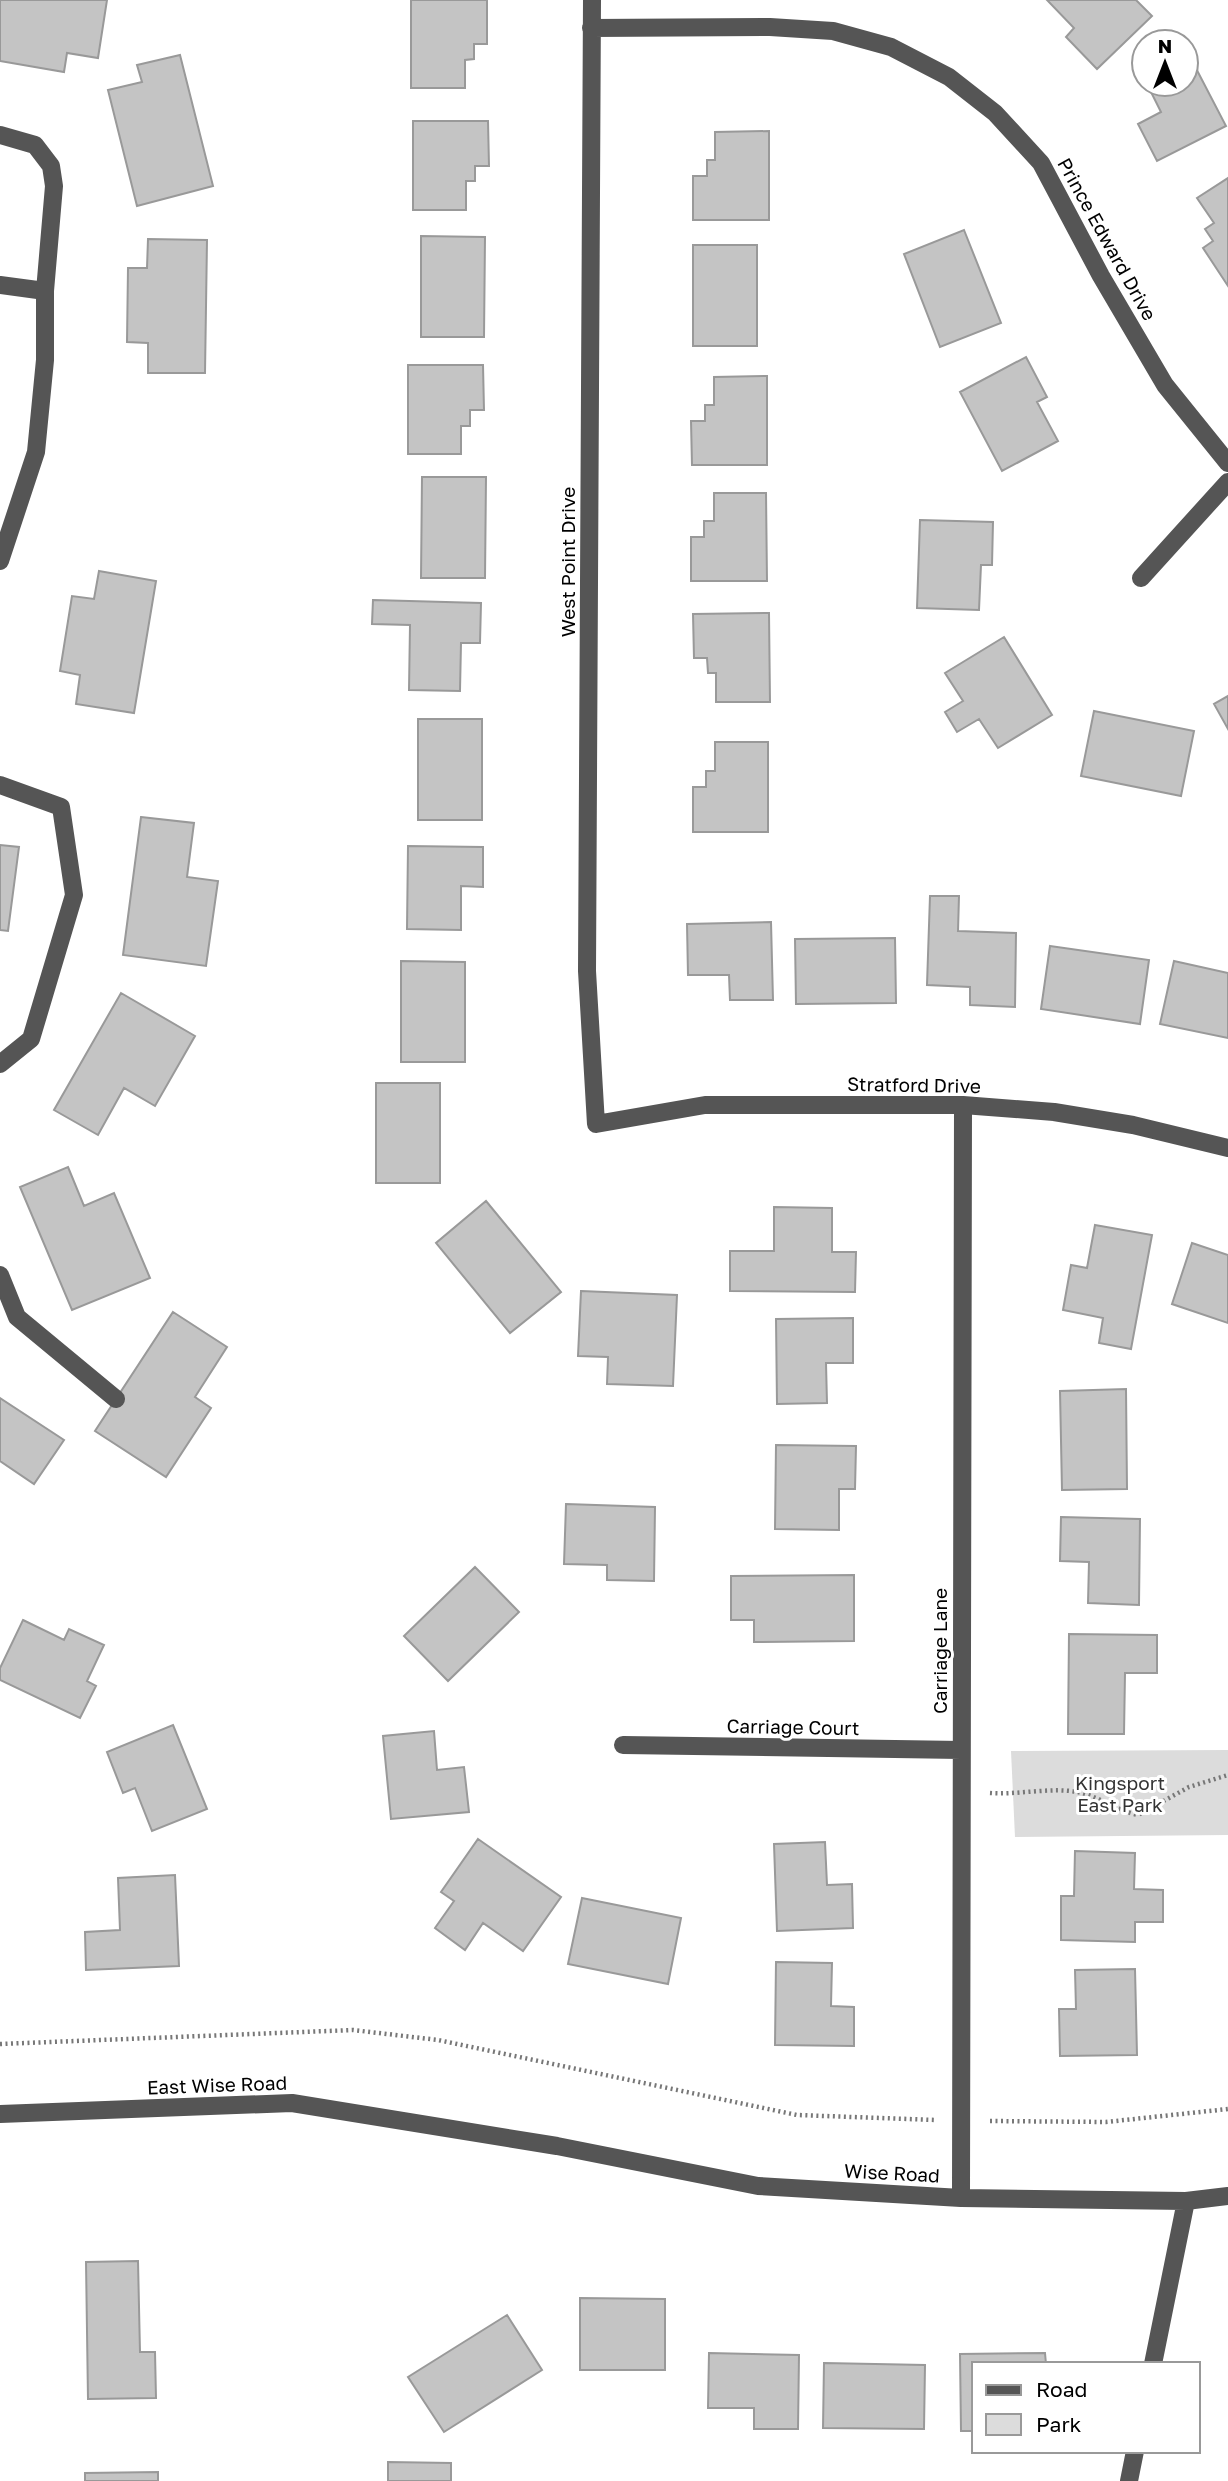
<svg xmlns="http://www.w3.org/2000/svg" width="1228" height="2481" font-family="'Golos Text',sans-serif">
<rect width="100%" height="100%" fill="#fff"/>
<!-- green -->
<path fill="#dcdcdc" d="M1228,1750V1835L1015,1837L1011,1751Z"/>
<!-- building -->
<path fill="#c4c4c4" stroke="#999" stroke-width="2" d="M0,0H107L98,58L67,53L64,72L0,61Z
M411,0H487V44H474V59L465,60V88H411Z
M1047,0H1136L1152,16L1097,69L1066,37L1074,28Z
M1187,51L1226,126L1157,161L1138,124L1161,112L1147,84H1186Z
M180,55L213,186L137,206L108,90L142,82L137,65Z
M413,121H488L489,166H475V181H466V210H413Z
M769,131V220H693V176H707V160H715V132Z
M1228,178V286L1203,248L1213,241L1205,229L1214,223L1197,198Z
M964,230L1001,323L940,347L904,254Z
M421,236L485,237L484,337H421Z
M148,239L207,240L205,373H148V343L127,342L128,268H147Z
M693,245H757V346H693Z
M1026,357L1047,397L1037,402L1058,441L1002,471L960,392Z
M408,365H483L484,410H470V426H461V454H408Z
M767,376V465H692L691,421H705V405H714V377Z
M422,477H486L485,578H421Z
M714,493H766L767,581H691V537H704V521H714Z
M920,520L993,522L992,565H981L979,610L917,608Z
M99,571L156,581L134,713L76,704L80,675L60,671L72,596L94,599Z
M373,600L481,603L480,643H461L460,691L409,690L410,625L372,624Z
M769,613L770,702H716V673H708L707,658H694L693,614Z
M1004,637L1052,715L998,748L979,719L957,732L945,712L963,701L945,673Z
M1228,696V729L1214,704Z
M1094,711L1194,731L1181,796L1081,776Z
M418,719H482V820H418Z
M715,742H768V832H693V787H706V771H715Z
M141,817L194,823L187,877L218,881L206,966L123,955Z
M0,845L19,847L8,931L0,930Z
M408,846L483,847V887L461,886V930L407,929Z
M930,896H959L958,931L1016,933L1015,1007L970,1005V987L927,985Z
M771,922L773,1000H730L729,975H688L687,924Z
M895,938L896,1003L796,1004L795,939Z
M1050,946L1149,960L1140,1024L1041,1009Z
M401,961L465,962V1062H401Z
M1174,961L1228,973V1038L1160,1024Z
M121,993L195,1036L155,1106L124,1088L98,1135L54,1110Z
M376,1083H440V1183H376Z
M68,1167L84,1206L114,1193L150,1278L72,1310L20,1187Z
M486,1201L561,1292L510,1333L436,1243Z
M774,1207L832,1208V1252H856L855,1292L730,1291V1251H774Z
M1095,1225L1152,1235L1131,1349L1099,1343L1103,1318L1063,1310L1071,1265L1087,1268Z
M1192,1243L1228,1255V1323L1172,1304Z
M581,1291L677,1295L673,1386L607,1384L608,1357L578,1356Z
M173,1312L227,1347L195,1397L211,1408L166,1477L95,1431Z
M853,1318V1363H826L827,1403L777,1404L776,1319Z
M1126,1389L1127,1489L1062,1490L1060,1391Z
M0,1398L64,1440L34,1484L0,1461Z
M776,1445L856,1446L855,1489H839V1530L775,1529Z
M566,1504L655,1507L654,1581L607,1580V1565L564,1564Z
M1061,1517L1140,1519L1139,1605L1088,1603L1089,1562L1060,1561Z
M475,1567L519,1612L448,1681L404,1636Z
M854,1575V1641L754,1642V1620H731V1576Z
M23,1620L64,1640L69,1629L104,1645L87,1681L96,1686L80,1718L0,1680V1668Z
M1069,1634L1157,1635V1673H1125L1124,1734H1068Z
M173,1725L207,1809L152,1831L135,1788L123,1793L107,1752Z
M434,1731L437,1770L464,1767L469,1812L391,1819L383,1736Z
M478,1839L561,1897L523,1951L483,1923L465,1950L435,1928L454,1901L441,1892Z
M825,1842L827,1885L852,1884L853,1928L777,1931L774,1844Z
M1075,1851L1135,1853L1134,1889L1163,1890V1922H1135V1942L1061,1940V1896H1074Z
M175,1875L179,1966L86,1970L85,1932L120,1930L118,1878Z
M582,1898L681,1918L668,1984L568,1964Z
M776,1962L832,1963L831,2006L854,2007V2046L775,2045Z
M1135,1969L1137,2055L1060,2056L1059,2009H1076L1075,1970Z
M138,2261L140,2352H155L156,2398L88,2399L86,2262Z
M580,2298L665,2299V2370H580Z
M507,2315L542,2370L444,2432L408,2377Z
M709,2353L799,2355L798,2429H754V2408H708Z
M1045,2353L1046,2364H974V2431H961L960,2354Z
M824,2363L925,2365L924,2429L823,2428Z
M388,2462L451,2463V2481H388Z
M158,2472V2481H85V2473Z"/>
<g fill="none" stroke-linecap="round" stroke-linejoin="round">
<!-- path -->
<path stroke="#777" stroke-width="4.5" stroke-dasharray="2 3.5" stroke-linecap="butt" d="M990,1793C1018,1795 1052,1787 1077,1792C1099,1796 1115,1810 1138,1815L1189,1787L1228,1775
M0,2044L353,2030L438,2040L797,2115L936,2120
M990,2121L1106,2122L1228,2109"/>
<!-- minor -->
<path stroke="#555" stroke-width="18" d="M592,0L587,971L596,1124L705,1105H963L1054,1112L1133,1125L1228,1148
M591,28L770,27L833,31L891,47L949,77L995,113L1041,163L1101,276L1165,385L1228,463
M0,135L35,145L51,166L54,186L45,291V360L36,452L0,561
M0,285L45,291
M1141,578L1228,482
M0,785L61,807L74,895L31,1039L0,1064
M0,1275L17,1317L116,1399
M623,1745L961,1750
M0,2114L292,2103L557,2146L758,2186L961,2198L1186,2201L1228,2196
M961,2198L963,1105
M1153,2364L1186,2201
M1129,2481L1135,2451"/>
</g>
<g text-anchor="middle" stroke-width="6" stroke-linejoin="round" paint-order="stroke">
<!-- street labels -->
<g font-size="19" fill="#000" stroke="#fff">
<text transform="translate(1107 239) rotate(61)" y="7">Prince Edward Drive</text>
<text transform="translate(568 562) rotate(-90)" y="7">West Point Drive</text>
<text transform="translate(914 1085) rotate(1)" y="7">Stratford Drive</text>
<text transform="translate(940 1651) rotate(-90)" y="7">Carriage Lane</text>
<text transform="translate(793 1727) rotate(1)" y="7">Carriage Court</text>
<text transform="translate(217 2085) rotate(-2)" y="7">East Wise Road</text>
<text transform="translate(892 2173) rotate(3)" y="7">Wise Road</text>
</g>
<!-- park labels -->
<g font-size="19" fill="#333" stroke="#fff">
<text x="1120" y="1790">Kingsport<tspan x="1120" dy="22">East Park</tspan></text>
</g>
</g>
<!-- legend -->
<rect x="972" y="2362" width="228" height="91" fill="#ffffff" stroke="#999999" stroke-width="2"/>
<rect x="986" y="2385" width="35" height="10" fill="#555555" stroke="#999999" stroke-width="2"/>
<text x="1036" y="2397" font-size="21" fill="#000000">Road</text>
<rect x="986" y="2414" width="35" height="21" fill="#dcdcdc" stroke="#999999" stroke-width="2"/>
<text x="1036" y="2432" font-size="21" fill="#000000">Park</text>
<!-- north arrow -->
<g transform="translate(1165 63)"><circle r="33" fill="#ffffff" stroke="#999999" stroke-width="2"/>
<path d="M0-5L12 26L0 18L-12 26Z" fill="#000000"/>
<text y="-10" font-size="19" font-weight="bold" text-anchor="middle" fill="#000000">N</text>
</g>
</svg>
